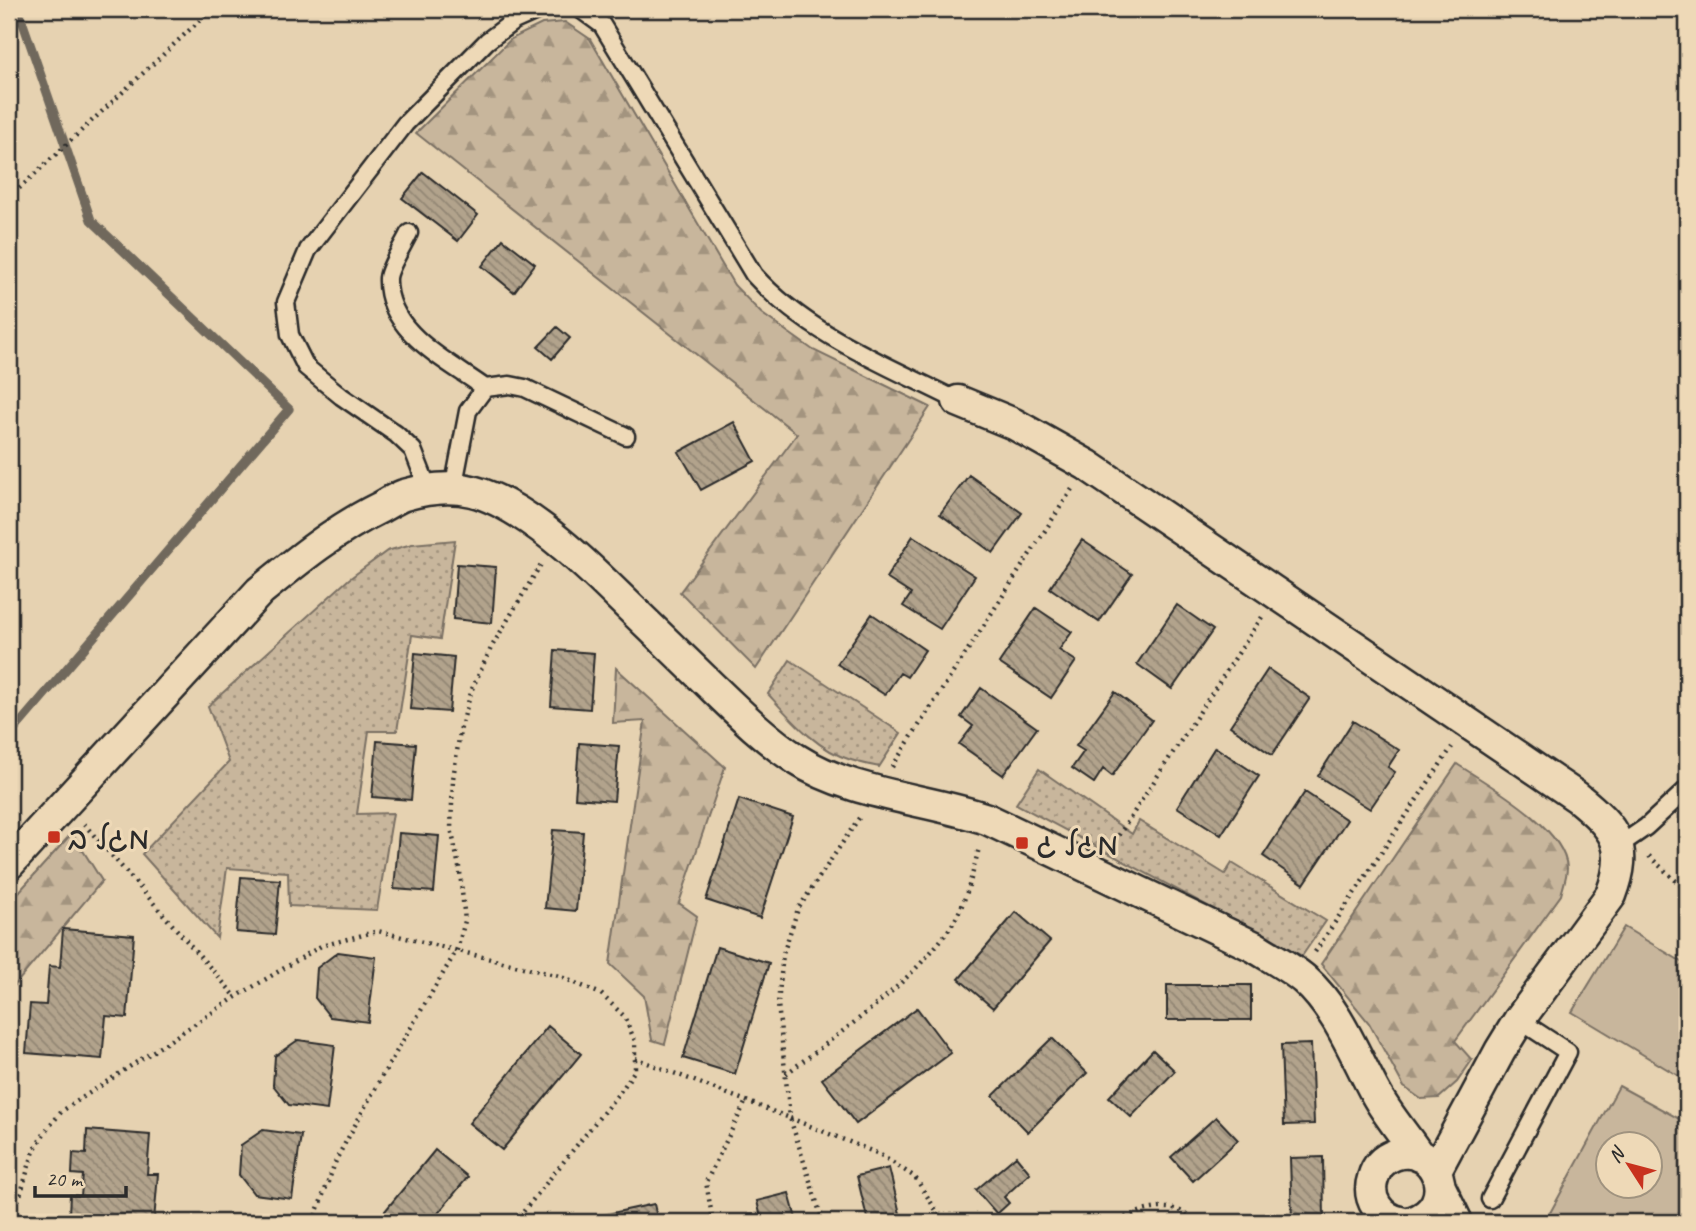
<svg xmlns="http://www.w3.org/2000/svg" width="1696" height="1231" font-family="Caveat,'Playpen Sans Hebrew',sans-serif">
<defs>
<pattern id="grass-dots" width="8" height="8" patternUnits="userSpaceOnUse" patternTransform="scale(1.75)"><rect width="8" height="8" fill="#c8b69c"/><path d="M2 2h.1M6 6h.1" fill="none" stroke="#a3947f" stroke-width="1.8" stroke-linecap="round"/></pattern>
<pattern id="forest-firs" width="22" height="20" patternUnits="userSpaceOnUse" patternTransform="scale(1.75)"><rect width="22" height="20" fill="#c8b69c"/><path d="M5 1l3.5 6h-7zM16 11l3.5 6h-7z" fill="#a3947f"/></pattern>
<pattern id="building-back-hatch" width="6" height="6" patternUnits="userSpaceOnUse" patternTransform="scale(1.75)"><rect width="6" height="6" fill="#b2a38c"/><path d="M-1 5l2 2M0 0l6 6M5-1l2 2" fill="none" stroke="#918573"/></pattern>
</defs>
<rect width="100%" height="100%" fill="#e6d2b1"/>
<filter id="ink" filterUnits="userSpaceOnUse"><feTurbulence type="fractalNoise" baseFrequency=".0143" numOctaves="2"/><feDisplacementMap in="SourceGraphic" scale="14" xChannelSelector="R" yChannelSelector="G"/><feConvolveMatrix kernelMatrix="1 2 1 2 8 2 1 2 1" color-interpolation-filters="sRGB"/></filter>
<g filter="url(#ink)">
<!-- grass -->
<path fill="url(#grass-dots)" stroke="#7a7064" stroke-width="2" d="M455,540L440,639L412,635L397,731H369L357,814L393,813L377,910L289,906L288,872L227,868L217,938L142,854L229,762L208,706L349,579L387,551L412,544Z
M790,660L901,733L879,767C870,765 860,763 851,760C817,750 791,719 768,694Z
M1039,769L1132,834L1139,821L1225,874L1232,863L1326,921L1302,956L1016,804Z"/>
<!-- forest -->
<path fill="url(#forest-firs)" stroke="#7a7064" stroke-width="2" d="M565,22L590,39L734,285L761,313L813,350L930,407L756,669L680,592L797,434L416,133L511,39L542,24Z
M616,668L725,767L679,903L697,916L665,1044L652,1040L644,996L610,964L645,721L613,723Z
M1457,764C1487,784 1565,827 1567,868C1567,876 1563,887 1561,895L1455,1041L1472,1060L1457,1082L1439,1098L1421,1099L1404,1087L1369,1023L1321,964Z
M72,833L102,881L9,992V903Z"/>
<!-- garden -->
<path fill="#c8b69c" stroke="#7a7064" stroke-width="2" fill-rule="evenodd" d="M1624,927L1687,965V1081L1572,1012Z
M1619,1086L1687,1123V1222H1545ZM1608,1144H1650V1186H1608Z"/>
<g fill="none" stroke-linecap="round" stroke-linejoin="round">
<!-- stream -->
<path stroke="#6f685c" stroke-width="9" d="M9,736L289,409L91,220L18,9"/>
</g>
<!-- building -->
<path fill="url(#building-back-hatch)" stroke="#2b2b2b" stroke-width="2" d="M423,172L478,215L458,241L402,198Z
M503,239L535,264L514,292L482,266Z
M557,327L570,338L552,359L538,347Z
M734,422L755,461L701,490L679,452Z
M969,475L1022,513L993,553L940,514Z
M913,536L975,576L940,629L903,606L911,594L886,578Z
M1082,540L1132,574L1099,622L1050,588Z
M457,564L496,567L492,623L453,619Z
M1177,605L1213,630L1172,689L1137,664Z
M1036,608L1072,632L1059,650L1076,661L1051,698L999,663Z
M872,614L925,650L907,677L900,673L885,695L837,664Z
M555,650L594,653L590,709L551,706Z
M415,653L454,657L449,712L410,709Z
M1268,669L1310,698L1272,755L1230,726Z
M981,688L1037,728L1003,775L959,744L973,726L961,717Z
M1115,692L1152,720L1112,776L1103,769L1094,783L1072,768L1084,751L1076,746Z
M1353,721L1399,750L1388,767L1395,772L1370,809L1318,776Z
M377,741L416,744L411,800L372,797Z
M579,743L619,746L614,801L575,798Z
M1215,747L1259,776L1221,835L1177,807Z
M1305,792L1347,820L1304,884L1263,856Z
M739,799L793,817L760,918L706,900Z
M553,830L583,832L576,911L545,908Z
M399,833L439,836L434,892L394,889Z
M241,877L280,880L275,935L236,932Z
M1016,912L1050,941L993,1008L959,979Z
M63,929L134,935L127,1018L106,1016L102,1059L26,1053L30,1004L46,1005L49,966L60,967Z
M717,947L769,963L735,1074L683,1058Z
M338,952L376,957L368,1022L330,1017L315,998L317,968Z
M1167,985H1251V1020H1167Z
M917,1008L951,1053L856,1124L822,1079Z
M548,1026L581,1054L502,1150L469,1123Z
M1052,1038L1087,1073L1028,1132L993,1096Z
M298,1040L335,1045L327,1110L289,1105L273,1085L275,1056Z
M1311,1044L1314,1124L1284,1125L1281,1045Z
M1153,1050L1175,1071L1131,1117L1109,1097Z
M9,1057H12L9,1091Z
M1216,1117L1238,1140L1193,1181L1171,1157Z
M87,1130L150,1135L147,1174H158L154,1221L69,1214L70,1195L81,1196L83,1175L72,1174L73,1153L86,1154Z
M263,1130L301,1135L292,1199L254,1194L239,1175L241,1145Z
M435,1150L468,1177L431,1222H376Z
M1016,1156L1030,1173L1004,1197L1009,1203L997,1214L976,1190Z
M1323,1157L1324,1219L1292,1220L1290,1158Z
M889,1168L902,1222H868L857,1176Z
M789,1193L797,1222H762L757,1201Z
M654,1204L658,1222H605L603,1215Z"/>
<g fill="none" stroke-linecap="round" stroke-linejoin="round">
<defs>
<path id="lane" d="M580,9L602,25L754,275C808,335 887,365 958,401
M409,233C404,244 389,267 388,278C386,332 448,361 485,388
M453,489L468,411L485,388L510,385L525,388L626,436
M429,491L413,450L396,434L341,396L306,367L290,335L286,302L308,250L405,124L487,41L514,21L541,9
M1617,847L1646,827L1687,789
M1490,1199L1568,1052L1519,1020"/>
<path id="street" d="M958,401L1014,424L1087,465L1577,797C1615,828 1630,845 1611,895L1519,1020L1500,1051L1436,1170
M9,864L260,591C298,560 336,529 381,507C388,503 396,498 404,495C425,489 451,486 472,491C519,503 572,551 606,584C640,617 674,650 708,683C736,710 764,738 796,759C852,795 925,798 987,819L1255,947C1272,958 1290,967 1305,980C1338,1009 1355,1056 1376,1094C1388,1116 1405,1135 1419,1156
M1440,1187L1457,1222
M1400,1222C1380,1218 1366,1199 1373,1178C1376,1167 1383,1159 1394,1155C1438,1140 1461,1207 1412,1222"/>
</defs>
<!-- lane casing -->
<use href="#lane" stroke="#2b2b2b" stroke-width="21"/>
<!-- street casing -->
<use href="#street" stroke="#2b2b2b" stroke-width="35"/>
<!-- path -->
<path stroke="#2b2b2b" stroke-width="4.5" stroke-dasharray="2 5" stroke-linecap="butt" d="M9,198L212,9
M892,767L1072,489
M859,818L798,909L783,954L778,1004L790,1118L879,1154L915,1177L939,1215L941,1222
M84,824L236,997
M1111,847L1262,617
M1649,856L1687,891
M1315,952L1452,747
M635,1058L790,1118L823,1222
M786,1074C843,1030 907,988 950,928C966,904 972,875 979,848
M9,1220C21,1200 24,1179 32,1157C38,1139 50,1126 62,1111L236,997L321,946L378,931L559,976L601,994L624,1016L635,1041V1070L623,1088L515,1222
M313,1222L337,1158L382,1076L457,950L465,921L460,872L451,828L453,779L460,731L472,689L491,648L541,564
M713,1222L706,1182L746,1101
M1112,1222C1138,1212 1173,1196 1195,1222"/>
<!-- lane -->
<use href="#lane" stroke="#eed9b7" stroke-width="16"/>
<!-- street -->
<use href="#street" stroke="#eed9b7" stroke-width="30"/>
</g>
</g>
<!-- markers -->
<g fill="#c8321e" stroke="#eed9b7" stroke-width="2.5">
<rect x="47" y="830" width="14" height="14" rx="3.5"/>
<rect x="1015" y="836" width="14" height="14" rx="3.5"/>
</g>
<g text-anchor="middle" stroke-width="6" stroke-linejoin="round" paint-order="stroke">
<!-- poi labels -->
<g font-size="33" fill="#2b2b2b" stroke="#eed9b7" text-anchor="start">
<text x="68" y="849">מגל ב</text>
<text x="1036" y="855">מגל ג</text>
</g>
</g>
<!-- margin -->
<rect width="1696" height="1231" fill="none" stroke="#eed9b7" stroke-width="35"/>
<rect x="18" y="18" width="1661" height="1196" fill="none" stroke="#2b2b2b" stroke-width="2.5" filter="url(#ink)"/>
<!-- north arrow -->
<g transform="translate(1629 1165) rotate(306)"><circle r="33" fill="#eed9b7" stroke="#a0937f" stroke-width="2"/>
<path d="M0-5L12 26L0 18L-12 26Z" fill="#c8321e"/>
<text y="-10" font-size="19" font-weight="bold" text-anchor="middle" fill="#2b2b2b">N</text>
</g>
<!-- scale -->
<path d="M35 1186v10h91v-10" fill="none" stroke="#2b2b2b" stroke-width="3.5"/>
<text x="46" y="1186" font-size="21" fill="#2b2b2b" stroke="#eed9b7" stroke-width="5" paint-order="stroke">20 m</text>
</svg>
